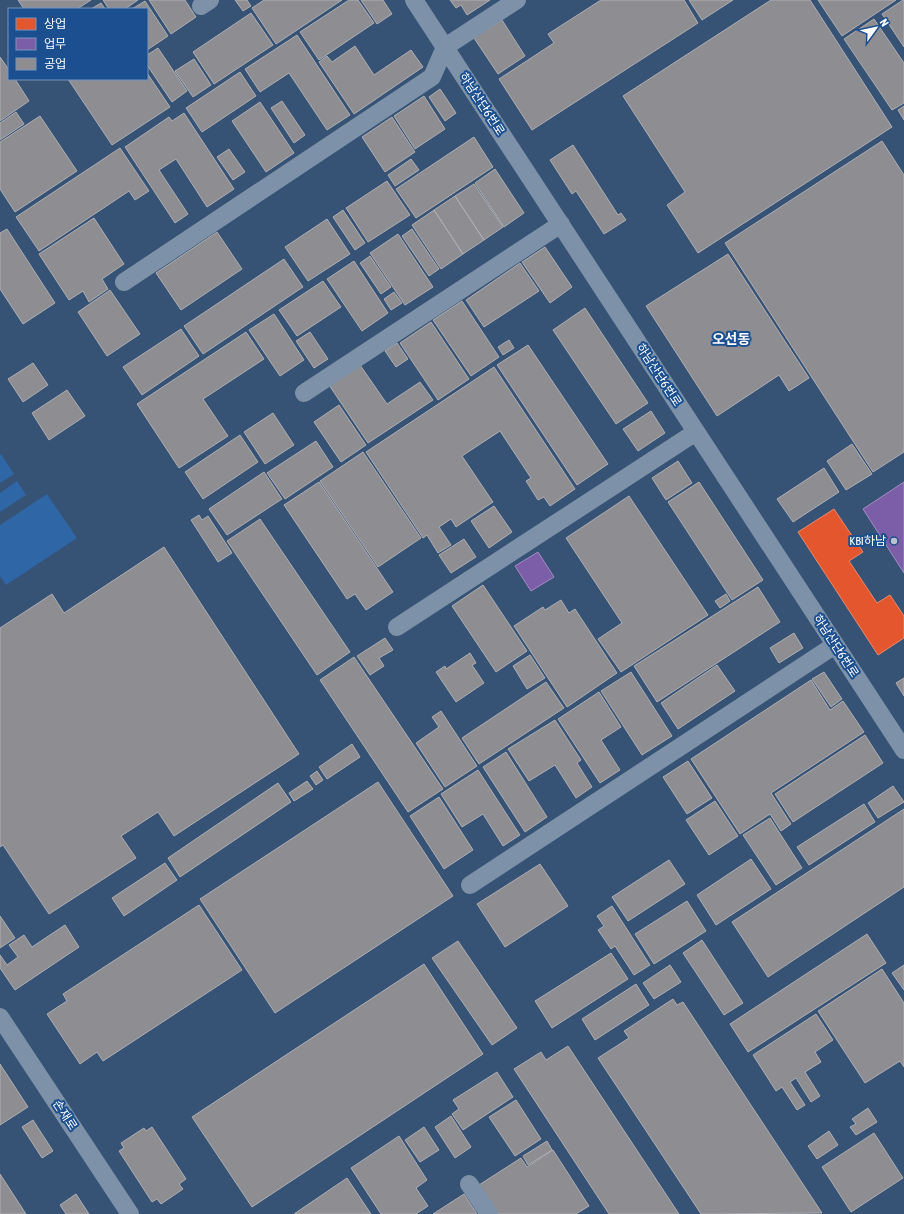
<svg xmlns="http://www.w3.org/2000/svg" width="904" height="1214" font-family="'Asap Condensed','Noto Sans KR',sans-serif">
<rect width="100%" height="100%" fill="#365274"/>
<!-- green -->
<path fill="#2f66a5" d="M1,454L14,474L0,483V455Z
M17,481L26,495L0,512V493Z
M47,494L77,538L6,585L0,576V525Z"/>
<!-- shops -->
<path fill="#e4572e" stroke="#ec896d" d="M834,509L863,552L849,561L877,603L890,595L904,616V638L878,655L798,532Z"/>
<!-- offices -->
<path fill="#7b5ea7" stroke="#a38ec1" d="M904,482V573L863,509Z
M538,552L554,577L531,591L515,566Z"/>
<!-- industry -->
<path fill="#8d8d92" stroke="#afafb3" d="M18,0H91L77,9H24Z
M103,0H138L125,9H109Z
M149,0H185L196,17L171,34Z
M235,0H247L251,6L243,11Z
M264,0H342L276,44L252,8Z
M349,0H358L374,23L319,60L300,32Z
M361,0H383L392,14L377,24Z
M450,0H490L467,15L461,5L456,8Z
M601,0H684L698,23L532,130L499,79L554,43L548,34Z
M689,0H733L702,20Z
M771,0H810L892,127L698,253L667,205L685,192L623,96Z
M818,0H896L842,36Z
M903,0H904V47L882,14Z
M145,1L168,36L147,50V9H132Z
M101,3L105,9H91Z
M251,13L273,45L214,84L193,52Z
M874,19L904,63V103L892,110L844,39Z
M502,20L525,56L498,74L474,38Z
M297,35L350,115L327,130L289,73L260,92L245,69Z
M355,46L374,75L411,50L423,67L354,114L319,62L327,56L332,62Z
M158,48L187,91L172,102L147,65V55Z
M0,57L9,70V79H15L29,101L0,121Z
M194,59L211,85L193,97L175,71Z
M240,72L256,96L202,132L186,108Z
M147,73L170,107L112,145L68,79H147Z
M440,89L456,113L445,121L429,97Z
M424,96L445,129L415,149L394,116Z
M282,101L305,135L294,143L271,108Z
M260,102L294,153L266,172L232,121Z
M904,106V120L898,110Z
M16,112L24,124L0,140V123Z
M184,113L234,189L207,207L176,159L159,170L188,214L175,223L125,147L169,117L172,121Z
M40,116L77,171L15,212L0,189V142Z
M392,117L415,152L385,172L362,137Z
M474,137L493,167L416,218L396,189Z
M882,141L904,175V452L873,472L725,243Z
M573,145L618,215L621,213L626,220L604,234L576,191L572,194L550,160Z
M120,148L149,191L135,200L129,191L39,251L16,217Z
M229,149L245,172L233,180L217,157Z
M411,159L419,170L395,186L388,175Z
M495,169L524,213L504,227L475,183Z
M387,181L410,215L368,242L346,208Z
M474,184L503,227L484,240L455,196Z
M455,196L484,240L463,254L434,210Z
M343,210L365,243L355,250L333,217Z
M434,210L463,254L441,269L412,225Z
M94,218L124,264L102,279L108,289L89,302L83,291L69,300L39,254Z
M327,219L350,254L308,281L285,247Z
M7,229L55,303L23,324L0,289V233Z
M412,229L439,269L429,276L402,236Z
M217,232L242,269L181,310L156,273Z
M398,234L433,287L405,305L370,253Z
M545,247L572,287L550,303L522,262Z
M728,254L809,378L789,391L779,375L717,416L646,306Z
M370,256L391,287L381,294L360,263Z
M284,259L303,287L203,354L184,326Z
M354,261L388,313L362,331L327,279Z
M520,263L539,291L484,327L466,300Z
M323,281L341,307L297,336L279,310Z
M110,290L140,334L107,356L78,312Z
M394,292L402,303L391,310L384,299Z
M462,301L499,357L471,376L433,320Z
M585,308L648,403L616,424L553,330Z
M274,314L304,360L280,376L249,330Z
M431,322L469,379L438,400L400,343Z
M181,329L199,356L142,395L123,367Z
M246,332L264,359L203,399L228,436L179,468L137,404Z
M310,332L328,359L314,368L296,341Z
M509,340L514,348L503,355L498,347Z
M397,343L408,359L396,367L385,351Z
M528,345L608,464L577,485L497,365Z
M33,363L48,385L23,402L8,379Z
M360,365L387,404L420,382L433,400L368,443L329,385Z
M494,367L575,489L550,506L544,497L538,500L526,481L531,478L500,431L462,456L493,502L456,527L451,519L439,527L451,545L438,553L427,535L423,538L366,452Z
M67,390L85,416L49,440L32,413Z
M339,405L366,445L341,462L314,422Z
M651,411L665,433L638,451L623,429Z
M273,413L294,445L265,464L244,432Z
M240,435L258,462L203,499L185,472Z
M316,441L333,467L285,499L267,473Z
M852,444L872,474L846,490L827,461Z
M363,452L421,538L378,567L320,481Z
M678,461L692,483L666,500L652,478Z
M824,468L839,492L793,522L777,499Z
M264,472L282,499L227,535L209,509Z
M319,482L393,592L366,610L355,594L347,599L284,505Z
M699,482L763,580L732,600L668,502Z
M629,496L708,615L621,672L598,639L622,623L566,538Z
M494,506L512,532L489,548L471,521Z
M199,515L202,520L208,516L232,553L218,562L191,520Z
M260,519L350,652L317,675L227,541Z
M464,539L476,557L451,573L439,555Z
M164,547L299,754L174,836L158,812L121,836L136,858L49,914L3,845L0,847V628L52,594L64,613Z
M483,585L527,651L496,672L452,606Z
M758,587L780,622L657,702L634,666Z
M726,594L730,601L720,608L715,601Z
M561,600L569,613L575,609L617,673L567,707L514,626L543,607L545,610Z
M794,633L803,648L779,663L770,648Z
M385,638L393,650L379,658L384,666L370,675L357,656Z
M470,653L476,663L472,665L484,683L456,702L436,672L445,666L446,669Z
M530,655L545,678L527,689L513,666Z
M354,657L443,789L408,812L320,680Z
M717,665L735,691L678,729L661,703Z
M631,672L672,736L642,755L601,691Z
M824,672L842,699L831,707L812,679Z
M904,678V696L896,683Z
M811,680L830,710L843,701L864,732L771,793L791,824L781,831L770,814L740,834L691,759Z
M546,682L564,708L479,764L462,738Z
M599,692L621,727L601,740L620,770L600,783L558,719Z
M441,711L477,766L445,787L416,743L439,727L432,717Z
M555,720L581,760L577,763L592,787L576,798L555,765L529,781L508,749Z
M865,735L883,763L793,822L775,794Z
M352,744L360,757L327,779L319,767Z
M506,752L547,817L525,832L483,767Z
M688,761L712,798L687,814L663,777Z
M478,770L520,835L503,846L483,814L462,827L441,794Z
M317,771L323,780L316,785L310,776Z
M307,781L313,789L294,801L289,793Z
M378,782L453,896L275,1013L200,899Z
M278,783L291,802L180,877L168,858Z
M893,786L904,802L878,818L868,803Z
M439,797L473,850L444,869L410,816Z
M715,801L738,836L709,855L686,820Z
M864,804L875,822L809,865L797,847Z
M904,809V887L768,977L732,922Z
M770,818L802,868L776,885L743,835Z
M751,859L771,889L716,925L697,895Z
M669,860L685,884L628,921L612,897Z
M165,863L177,880L124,916L112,898Z
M540,864L568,906L505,947L477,904Z
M687,901L706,931L654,964L635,934Z
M199,905L242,970L103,1061L97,1052L80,1064L47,1014L67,1001L63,994Z
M612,906L650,965L634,975L615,946L611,949L598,930L604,926L597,916Z
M0,916L15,938L0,948Z
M65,925L79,947L15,990L0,968V955L7,965L18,957L9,945L24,935L32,947Z
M867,934L886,963L748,1052L730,1024Z
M702,940L743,1003L724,1015L683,953Z
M458,941L517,1028L492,1045L432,958Z
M611,953L628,979L552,1028L535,1001Z
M424,964L483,1054L252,1207L192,1117Z
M670,965L681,982L654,999L643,983Z
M904,965V990L892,973Z
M882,969L904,1003V1067L900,1061L865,1083L818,1011Z
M636,984L649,1005L595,1040L582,1019Z
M673,999L677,1005L683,1002L822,1213L701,1214L598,1058L629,1038L624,1031Z
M816,1014L833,1040L815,1052L821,1062L805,1072L820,1096L811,1102L796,1078L790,1082L805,1105L797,1110L782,1087L776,1091L753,1055Z
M568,1046L679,1214H609L514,1069L541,1052L546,1060Z
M0,1064L28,1107L0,1125Z
M497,1072L513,1097L463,1130L452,1114L459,1109L453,1100Z
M516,1100L541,1139L515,1156L489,1117Z
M868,1108L877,1122L856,1135L850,1127L856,1124L852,1119Z
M451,1116L471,1147L455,1158L435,1127Z
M33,1120L53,1151L42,1158L22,1127Z
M152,1127L186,1179L179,1184L183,1189L161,1204L157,1199L152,1202L119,1151L124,1148L121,1143L144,1128L146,1131Z
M424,1127L439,1150L420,1162L405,1140Z
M829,1131L838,1145L817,1159L808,1146Z
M874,1133L903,1178L851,1212L822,1167Z
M399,1136L427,1180L416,1188L428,1206L416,1214H381L351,1168Z
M547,1141L552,1150L528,1165L523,1156Z
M553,1150L589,1206L576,1214H498L479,1185L521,1158L527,1167Z
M0,1174L26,1214H0Z
M347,1178L371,1214H294Z
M76,1194L89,1214H66L60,1205Z
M464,1194L477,1214H433Z"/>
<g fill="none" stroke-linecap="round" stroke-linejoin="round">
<!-- minor -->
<path stroke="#7d92a8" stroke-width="18" d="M414,0L904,750
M201,6L210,0
M124,282L432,77L445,47L517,0
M304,393L561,224
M397,627L696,432
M470,885L835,645
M0,1017L130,1214
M469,1184L489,1214"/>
</g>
<!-- markers -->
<circle fill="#b9c2ce" stroke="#1b4f8f" stroke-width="1.5" cx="894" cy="541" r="4"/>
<g text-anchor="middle" stroke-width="4" stroke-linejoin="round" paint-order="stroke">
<!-- street labels -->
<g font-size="12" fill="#fff" stroke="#1b4f8f">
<text transform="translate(482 104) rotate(57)" y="4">하남산단6번로</text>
<text transform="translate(659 375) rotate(57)" y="4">하남산단6번로</text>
<text transform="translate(836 646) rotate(57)" y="4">하남산단6번로</text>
<text transform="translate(65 1115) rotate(57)" y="4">손재로</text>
</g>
<!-- poi labels -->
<g font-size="12" fill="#fff" stroke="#1b4f8f" text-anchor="end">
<text x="886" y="545">KBI하남</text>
</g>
<!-- quarter labels -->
<g font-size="14" font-weight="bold" fill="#fff" stroke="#1b4f8f">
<text x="731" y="344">오선동</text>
</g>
</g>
<!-- legend -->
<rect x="8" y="8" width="140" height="72" fill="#1b4f8f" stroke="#7695bc"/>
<rect x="16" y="18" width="20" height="12" fill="#e4572e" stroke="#7695bc"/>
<text x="44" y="28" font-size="12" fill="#ffffff">상업</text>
<rect x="16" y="38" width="20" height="12" fill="#7b5ea7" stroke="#7695bc"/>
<text x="44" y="48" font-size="12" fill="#ffffff">업무</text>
<rect x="16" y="58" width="20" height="12" fill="#8d8d92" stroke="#7695bc"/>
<text x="44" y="68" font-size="12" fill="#ffffff">공업</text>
<!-- north arrow -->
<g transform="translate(876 28) rotate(57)" stroke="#1b4f8f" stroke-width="3" paint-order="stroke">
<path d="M0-3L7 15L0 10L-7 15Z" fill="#ffffff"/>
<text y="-6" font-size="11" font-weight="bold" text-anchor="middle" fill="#ffffff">N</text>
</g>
</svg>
